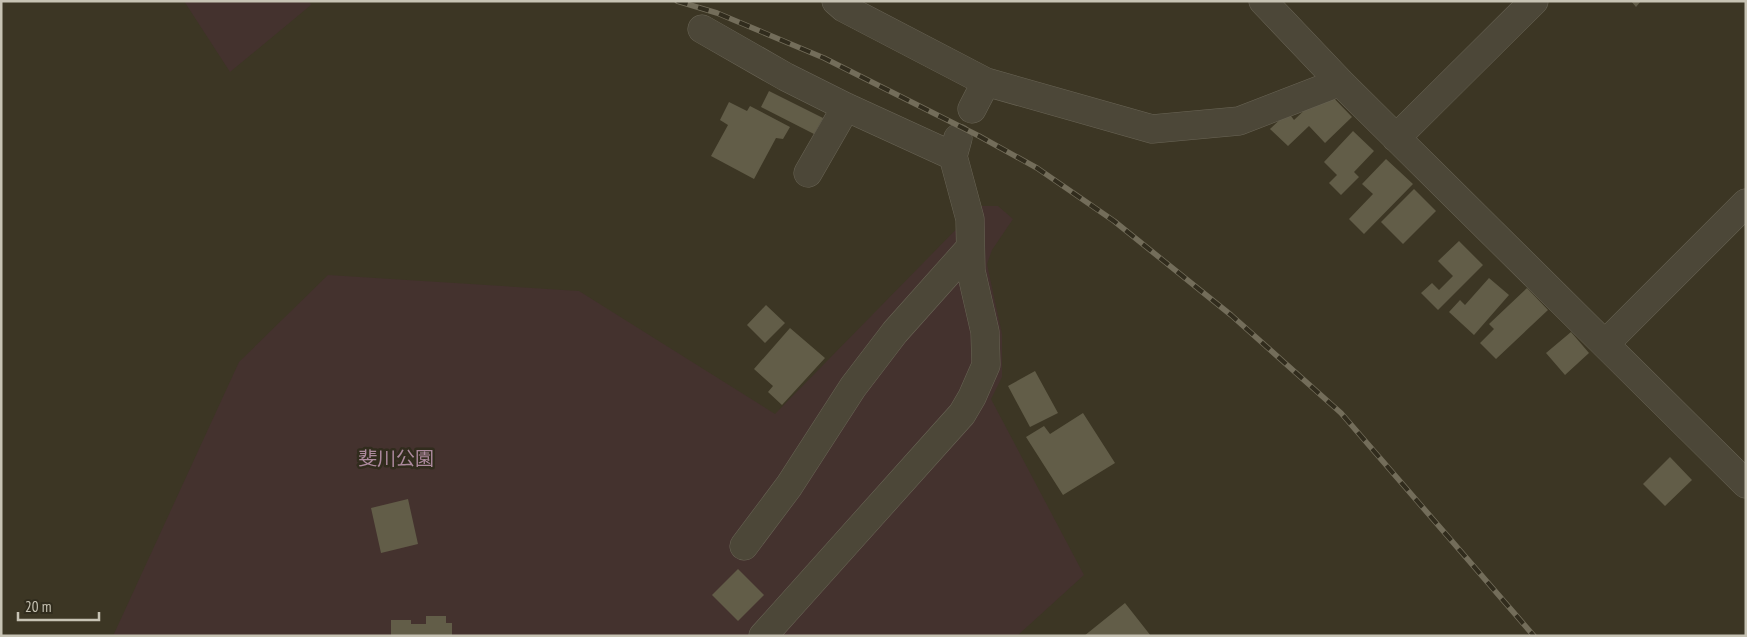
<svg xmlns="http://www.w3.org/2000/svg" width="1747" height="637" font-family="'PT Sans Narrow','Noto Sans JP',sans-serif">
<rect width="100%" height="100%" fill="#3c3624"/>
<!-- green -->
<path fill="#44322e" d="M184,1H309L311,5L230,72Z
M979,206H998L1013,219L992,250L987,264L1002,334V377L991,399L1084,575L1017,636H113L239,362L328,275L579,291L775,414Z"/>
<!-- building -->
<path fill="#625d48" d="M1631,1H1641L1636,7Z
M1326,90L1352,117L1325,143L1309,126L1288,146L1270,129L1288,112L1294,120Z
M769,91L823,118L814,134L761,107Z
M729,102L747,111L750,106L790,127L783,139L776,138L754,179L711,156L728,125L720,120Z
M1353,131L1374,151L1354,172L1359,177L1341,195L1329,183L1337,175L1324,162Z
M1386,159L1413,184L1364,234L1349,219L1373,194L1362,184Z
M1414,189L1436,211L1403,244L1381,222Z
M1459,241L1483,265L1438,310L1421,293L1432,283L1439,290L1453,276L1438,261Z
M1489,278L1509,295L1474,335L1449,312L1460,300L1465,305Z
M1527,288L1548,310L1496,359L1480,343L1494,329L1489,324Z
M766,305L785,323L765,343L747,325Z
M790,328L825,358L782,405L768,392L773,386L754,369Z
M1571,332L1589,353L1565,375L1546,353Z
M1035,371L1058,413L1030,427L1008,386Z
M1083,413L1115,463L1063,495L1026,437L1044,426L1050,434Z
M1670,457L1692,480L1665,506L1643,484Z
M408,499L418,544L381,553L371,508Z
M738,569L764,595L738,621L712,595Z
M1125,603L1151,636H1084Z
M426,616H446V623H452V636H391V620H411V624H426Z"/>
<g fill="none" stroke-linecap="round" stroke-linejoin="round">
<defs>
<path id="minor" d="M836,1L844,8L986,82L1152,129L1239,121L1340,82
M1263,1L1340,82L1746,484
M702,29L786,77L846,107L953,156
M972,109L986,82
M1396,138L1534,1
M808,173L846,107
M1605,344L1746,203
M744,546L789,486L853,387L895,332L970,248
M763,636L962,414L972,397L986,365L985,332L971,271L970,219L953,156L958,138"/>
</defs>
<!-- minor casing -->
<use href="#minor" stroke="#6a6556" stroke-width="29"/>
<!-- minor -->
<use href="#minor" stroke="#4c4738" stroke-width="28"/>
<defs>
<path id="rail" d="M677,1L717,13L824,58L979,136L1037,168L1114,221L1231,315L1341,413L1534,636"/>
</defs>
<!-- rail casing -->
<use href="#rail" stroke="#736d5a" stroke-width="5.5"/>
<!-- rail -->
<use href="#rail" stroke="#312c1d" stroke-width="4" stroke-dasharray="11" stroke-linecap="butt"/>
</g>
<g text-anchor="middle" stroke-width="5" stroke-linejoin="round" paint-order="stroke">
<!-- park labels -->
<g font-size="19" fill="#ac899d" stroke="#312c1d">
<text x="396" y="465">斐川公園</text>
</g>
</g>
<!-- border -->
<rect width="1747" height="637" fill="none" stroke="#c7c3b4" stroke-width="5"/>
<!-- scale -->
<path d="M18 612v8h81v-8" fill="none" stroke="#c7c3b4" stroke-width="2.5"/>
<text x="25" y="612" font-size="15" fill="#c7c3b4" stroke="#312c1d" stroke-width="4" paint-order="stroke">20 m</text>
</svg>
